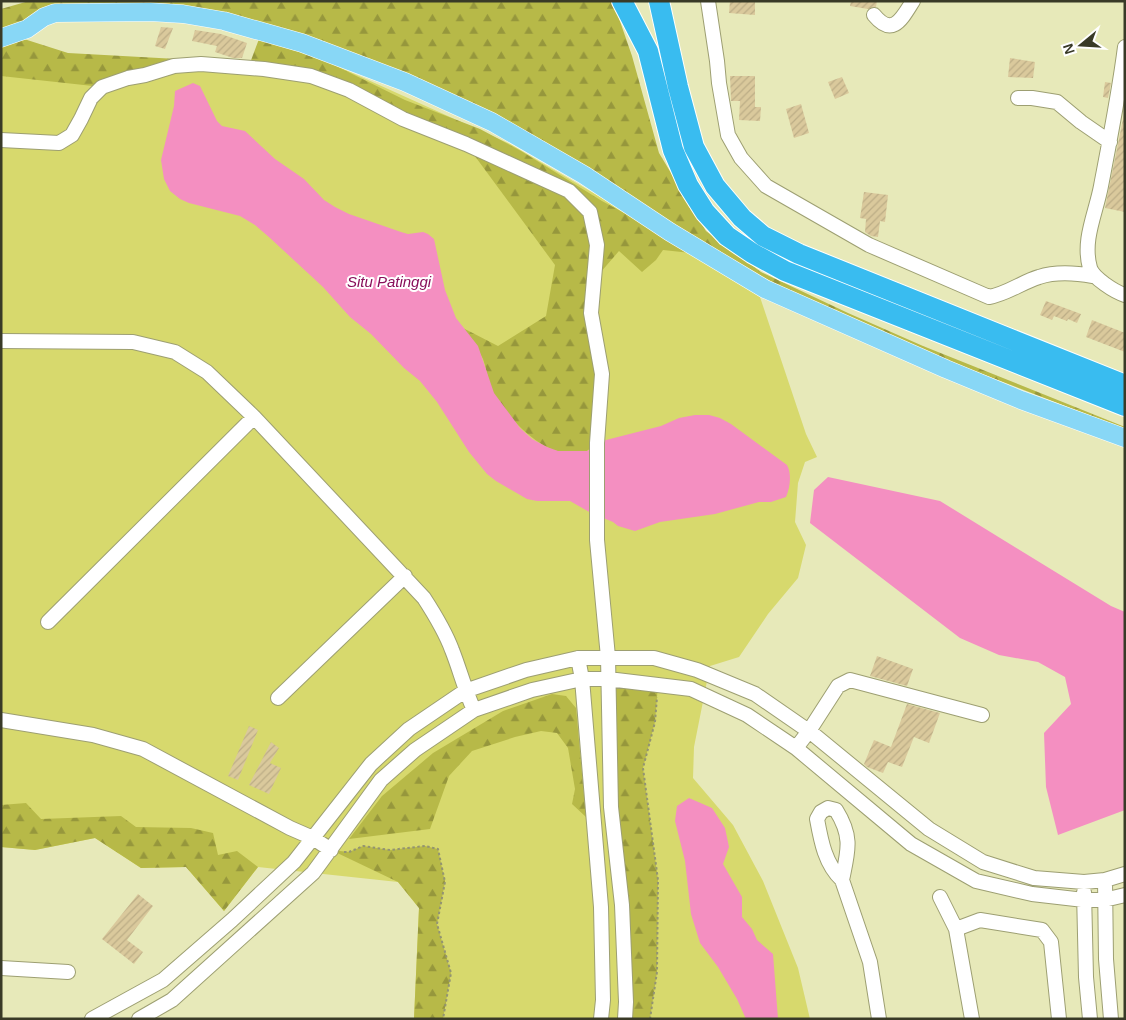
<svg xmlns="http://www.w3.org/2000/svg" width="1126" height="1020" font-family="Arial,sans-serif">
<defs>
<pattern id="forest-firs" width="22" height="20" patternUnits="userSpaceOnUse" patternTransform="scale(1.25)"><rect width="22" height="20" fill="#b7b948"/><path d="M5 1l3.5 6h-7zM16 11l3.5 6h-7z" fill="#96973c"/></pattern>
<pattern id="building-hatch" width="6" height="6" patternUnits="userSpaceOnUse" patternTransform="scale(1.25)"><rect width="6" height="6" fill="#dac99c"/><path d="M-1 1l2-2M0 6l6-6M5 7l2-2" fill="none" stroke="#bcad86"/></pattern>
</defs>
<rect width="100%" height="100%" fill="#e7e9b9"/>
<!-- grass -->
<path fill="#d7d96d" d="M268,40L317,57L510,144L675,241L760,297L806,434L817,457L805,462L798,483L795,522L806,545L798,578L768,614L739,657L710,666L694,747L693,778L733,825L763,881L798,968L810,1019H414L419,908L398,882L258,867L224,911L186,867L141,868L95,838L35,850L1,847V56L263,69Z"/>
<!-- forest -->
<path fill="url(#forest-firs)" d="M29,1H613L632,56L659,153L706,231L761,272L848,313L923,346L1125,427V429L920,350L845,318L710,251L555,149L272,26L92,5L1,32V9Z
M24,39L68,53L250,63L259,39L322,59L405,100L480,129L521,151L602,201L700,254L663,250L656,260L642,272L619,251L594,280L602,374L597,443L587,451C578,451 565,452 557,451C535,446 502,412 493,392C488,382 487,370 483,359C478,348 468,337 461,327L498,346L546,316L555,265L466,144L349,90L201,64L102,87L1,76V46Z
M608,679L658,685L655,722L643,768L658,880L657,972L650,1019H625Z
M552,694L566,696L576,708L586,817L572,804L575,789L568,748L557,733L541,731L515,737L472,751L449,776L430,829L349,839L382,796L433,753L503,711Z
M26,803L41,819L121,816L136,827L191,828L213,833L218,855L237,851L258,867L224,911L186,867L141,868L95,838L35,850L1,847V805Z
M363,846L390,850L425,846L438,849L445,882L437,924L451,973L443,1019H414L419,908L398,882L331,850L349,852Z"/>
<!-- water -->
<path fill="#f48fc1" d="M193,83L200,86L217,121L222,126L245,131L275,159L304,179L324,200L335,207L349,214L401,232L408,234L423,232L428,234L434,239L445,290L456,318L478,346L494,393L520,428L532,439L547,447L558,451H587L606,440L661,426L679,418L695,415H709L720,418L731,424L787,465C792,474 790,488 786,497L771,502H759L715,514L660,522L635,531L618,526L613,522L591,513L570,501H537L527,499L496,481L487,474L469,452L437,402L420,381L404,368L371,334L350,317L323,287L270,238L255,225L240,216L189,203L180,199L170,191L164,179L161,160L174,106L175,91Z
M828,477L940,501L1111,606L1125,612V810L1058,835L1046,787L1044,733L1071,704L1065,677L1038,662L999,655L960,638L810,523L814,490Z
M689,798L712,808L725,828L729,847L723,864L742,897V917L752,929L757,940L773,954L778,1019H746L737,999L718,967L700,943L691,914L685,861L675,821L677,806Z"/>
<!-- building -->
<path fill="url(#building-hatch)" d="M730,1H755V15L729,13Z
M851,1H877L876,7L868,9L850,6Z
M161,27L173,28L165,49L155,46Z
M195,30L221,34L247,43L242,58H233L215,52L217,46L192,41Z
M1010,58L1035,62L1033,78L1008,77Z
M730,76H755V107H761L760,121L739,120L740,101H731Z
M842,77L849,93L835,99L828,82Z
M1105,82L1111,83L1108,98L1103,97Z
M801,104L809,133L794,138L786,109Z
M1124,114H1125V212L1105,208Z
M864,192L888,195L885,222L880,221L878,237L871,236L865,232L866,219L860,218Z
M1046,301L1081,314L1077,323L1068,319L1067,321L1054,316L1052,320L1040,315Z
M1092,320L1125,333V352L1086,337Z
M877,656L913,669L907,686L870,676Z
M907,704L940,713L929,743L914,737L902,767L888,762L883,773L867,767L864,764L874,740L891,747Z
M249,726L258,730L238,780L228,776Z
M271,742L279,748L270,763L281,768L269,794L249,785Z
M138,894L153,906L127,940L143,952L134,964L102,939Z"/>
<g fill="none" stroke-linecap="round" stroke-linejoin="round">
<defs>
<path id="minor" d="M708,1L717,61L719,83L728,135L741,158L766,186L869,245L989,297C1007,294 1022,282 1039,277C1057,271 1076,273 1093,276
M874,15C893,38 902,18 913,1
M1125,47C1119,94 1110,139 1101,186C1096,213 1082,240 1090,268C1093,278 1115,292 1125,295
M1018,98H1032L1057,102L1081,122L1110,142
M1,140L59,143L72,135L81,119L91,98L102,87L128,78L145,75L174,66L201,64L264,69L311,76L349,90L403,119L466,144L569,191L590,212L597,245L591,313L602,374L597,443V540L608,657L611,807L622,905L626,1002L625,1019
M1,341L133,342L175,352L207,372L254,417L424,598C435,615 445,631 452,650C460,670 465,691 474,710
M48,622L254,417
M578,658L582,679L601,907L603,1000L601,1019
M278,698L405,576
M1,720L93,735L143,749L290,828L313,838L331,850
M796,748L809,731L838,686L850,680L982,715
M828,808L836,810C853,837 848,851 842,880C825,864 821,841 817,819L821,812Z
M842,880L870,962L879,1019
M1105,880L1106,959L1111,1019
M1084,892L1086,977L1090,1019
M940,897L956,929L972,1019
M956,929L980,920L1042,930L1051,942L1059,1019
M1,968L68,972
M92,1019L163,980L232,920L294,862L371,764L409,729L465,691L526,670L578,658H654L697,670L755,694L813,734L929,829L983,862L1034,878L1084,882L1105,880L1125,874
M139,1019L172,1000L313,873L381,780L415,750L474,710L532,690L582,679H608L691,689L747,715L796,748L911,844L976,881L1032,894L1084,900H1104L1125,895"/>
<path id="major" d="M1,38L27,29L44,17L55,13L150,12L183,14L224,21L302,43L405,82L492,122L584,175L670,232L765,289L946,369L1021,400L1125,438"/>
<path id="highway" d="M622,1L648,51L673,150L688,185L705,212L727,236L752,253L785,271L1125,406
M659,1L678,87L694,147L715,186L742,218L763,236L799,254L1125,385"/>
</defs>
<!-- minor casing -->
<use href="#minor" stroke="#9d9f72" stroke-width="16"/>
<!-- major casing -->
<use href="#major" stroke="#fff" stroke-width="19"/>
<!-- highway casing -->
<use href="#highway" stroke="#fff" stroke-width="22"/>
<!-- path -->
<path stroke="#939472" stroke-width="2" stroke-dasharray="2.5 2.5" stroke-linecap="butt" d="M344,852H349L363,846L390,850L425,846L438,849L445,882L437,924L451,973L443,1019
M650,1019L657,972L658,880L643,768L655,722L657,697"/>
<!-- minor -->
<use href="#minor" stroke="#fff" stroke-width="14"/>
<!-- major -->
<use href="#major" stroke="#88d7f6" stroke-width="18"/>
<!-- highway -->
<use href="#highway" stroke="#39bcf0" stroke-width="20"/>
</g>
<g text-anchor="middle" stroke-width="4" stroke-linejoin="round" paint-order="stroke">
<!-- water labels -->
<g font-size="15" font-style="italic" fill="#880f5a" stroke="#fff">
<text x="389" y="287">Situ Patinggi</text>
</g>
</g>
<!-- border -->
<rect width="1126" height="1020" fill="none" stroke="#393a27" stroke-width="5"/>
<!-- north arrow -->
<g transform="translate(1081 45) rotate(252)" stroke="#ffffff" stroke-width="4" paint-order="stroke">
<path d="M0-4L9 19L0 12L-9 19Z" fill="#393a27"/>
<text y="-8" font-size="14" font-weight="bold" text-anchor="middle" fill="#393a27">N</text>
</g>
</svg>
